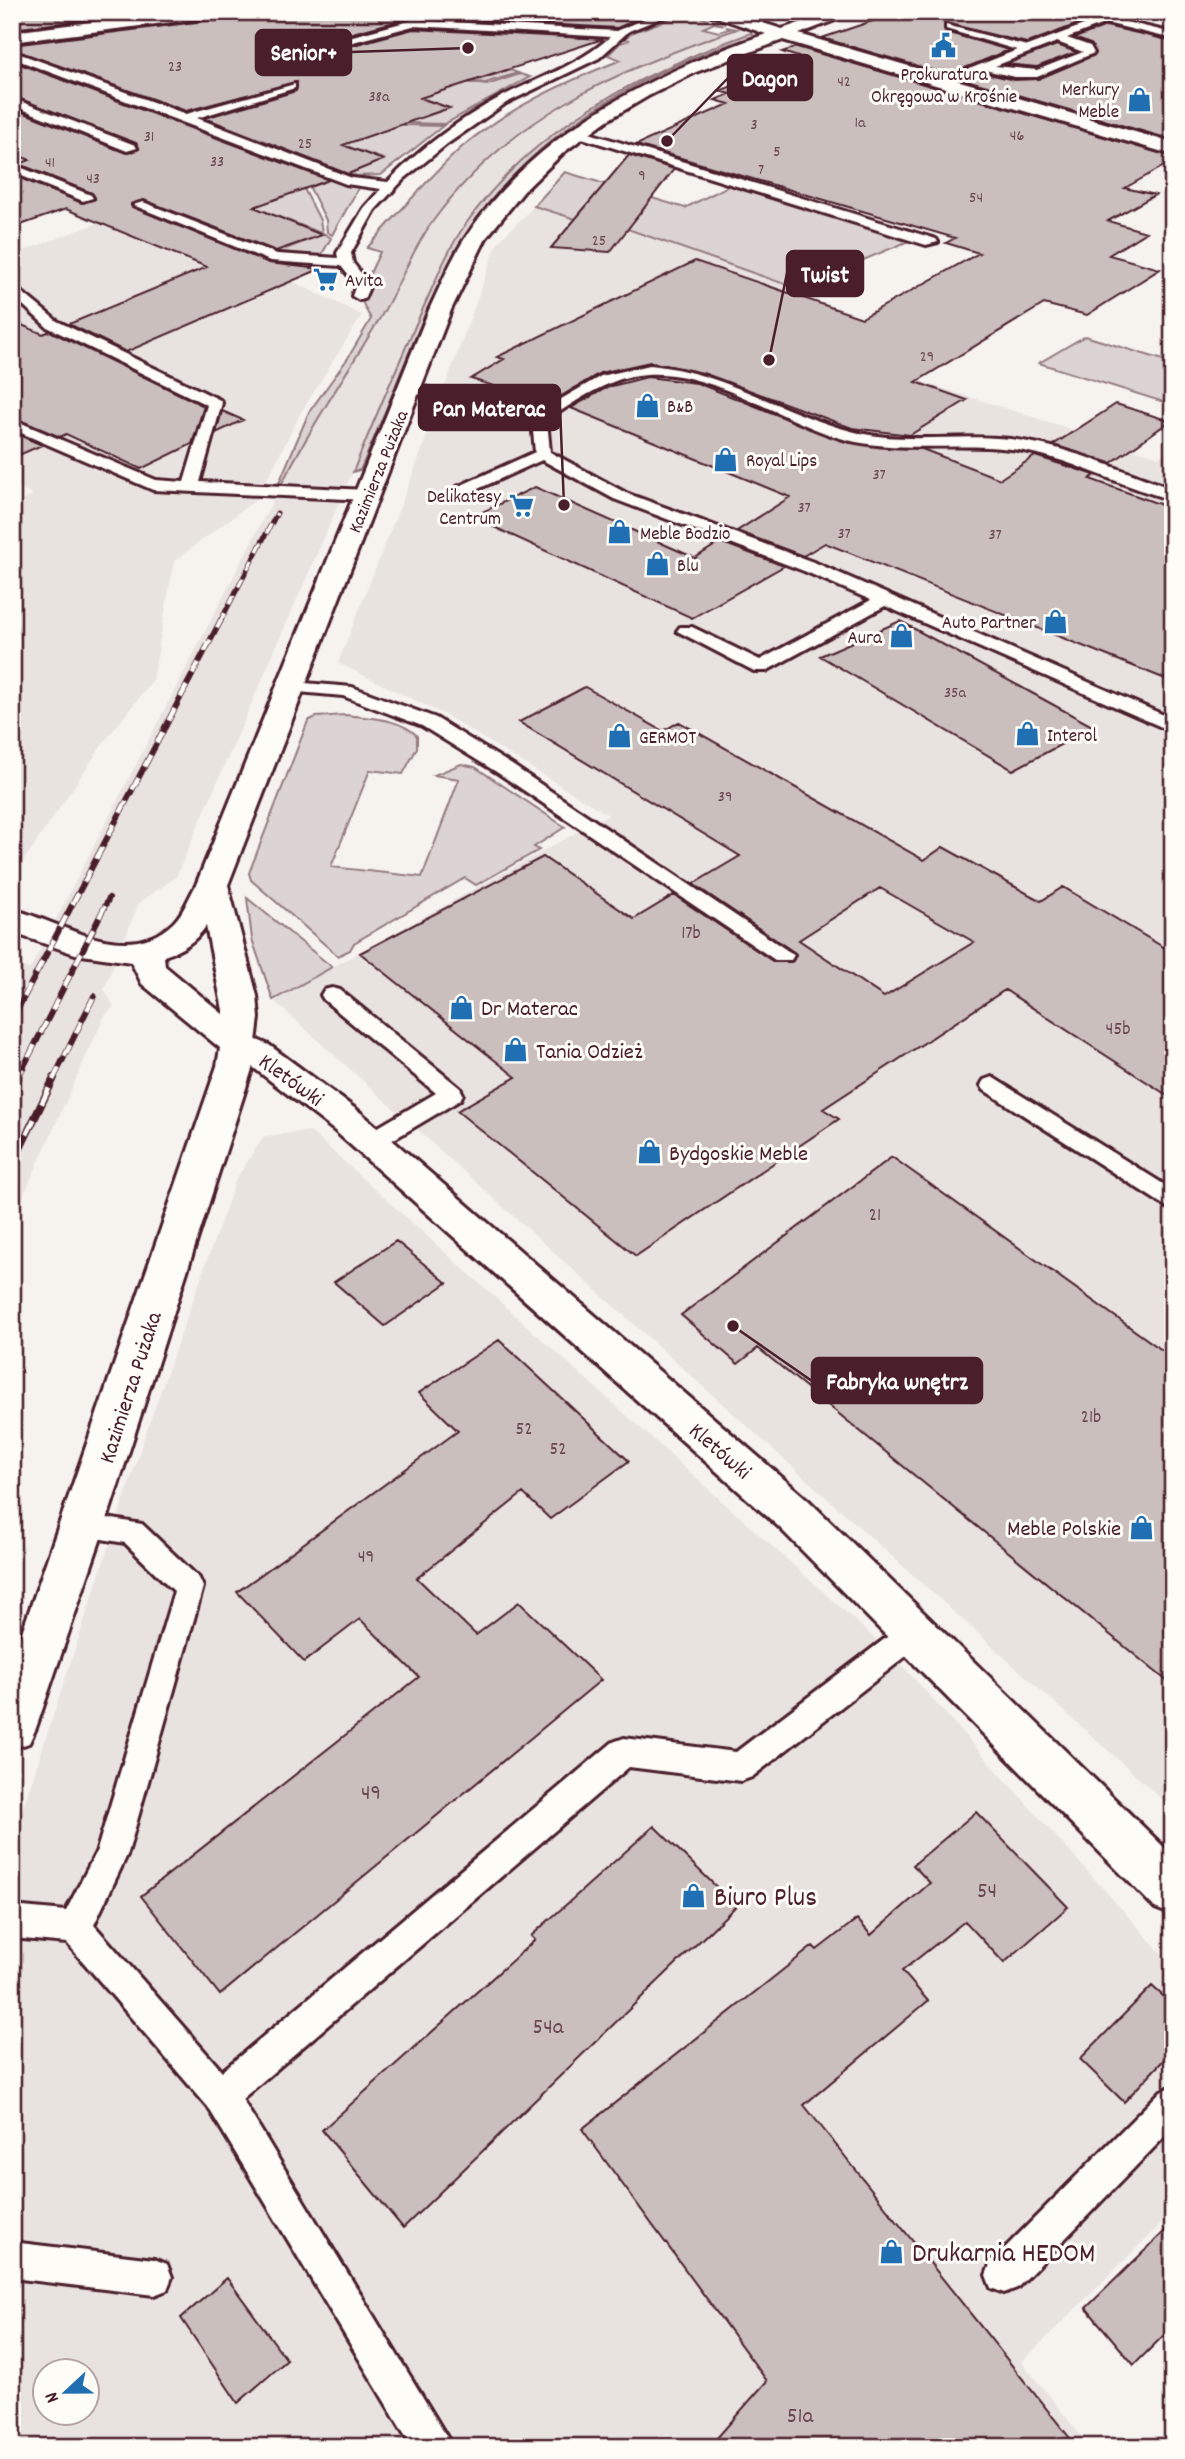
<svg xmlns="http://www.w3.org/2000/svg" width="1185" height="2459" font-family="Dekko,sans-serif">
<rect width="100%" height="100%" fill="#f6f3ef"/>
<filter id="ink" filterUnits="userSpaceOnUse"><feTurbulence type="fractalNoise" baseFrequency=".0143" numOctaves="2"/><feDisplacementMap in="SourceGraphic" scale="14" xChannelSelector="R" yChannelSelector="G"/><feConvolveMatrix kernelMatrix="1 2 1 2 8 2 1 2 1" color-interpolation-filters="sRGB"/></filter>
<g filter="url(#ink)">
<!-- built -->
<path fill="#e9e3e0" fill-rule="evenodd" d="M737,29L751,33L622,87L581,113L537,146L492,191L464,226L441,269L176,877L139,903L104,989L114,1006L104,1017L12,1221V964L30,969L285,477L386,307L431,223L487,157L527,126L580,93L670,52Z
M534,206L591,224L601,220L796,288L731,321L1159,457L1173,448V1809L273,1000L608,815L447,716L338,663L414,471L498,242Z
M122,214L300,285L362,315L302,411L257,499L174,561L153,680L105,741L12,878V506L33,495L12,484V247L23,251Z
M310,1131L890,1652L1173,1966V2212L1022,2362L1090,2447H12V1841L147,1429L236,1179L264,1136ZM46,2372H88V2414H46Z"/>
<!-- green -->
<path fill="#dcd4d2" stroke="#937a7e" stroke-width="2" d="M686,13L725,25L714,23L703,28L719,32L729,29L726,27L737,29C619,69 508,117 433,221C411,251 399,287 380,318C347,373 311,426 282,483H279L309,412L348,358L371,319C369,314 364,308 363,303C361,287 374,266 380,252L367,248C398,214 428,178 462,147C508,108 565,82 621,60L608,55L620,43L630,40L624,39L631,33Z
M751,33L754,36C637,73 520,139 457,251C418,320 393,398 360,470L353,472C374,419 397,367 420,315C434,285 446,252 465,225C534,126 641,73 751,33Z
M439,66L479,80L510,70L518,73L485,83L410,75L487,85L520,74L530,77L445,124L407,123L391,117L418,119L450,108L354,74Z
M308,90L404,125L443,126L381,175L357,176L334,168L354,172L384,159L318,137Z
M299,166L359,187L332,235L327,232L326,220Z
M565,172L685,208L730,185L909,241L796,288L602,220L591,224L534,206Z
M296,173L320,220L322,232L331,238L321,256L272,251L260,246L271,242L286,249L324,234L231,199Z
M1085,336L1173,363V405L1039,363Z
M345,715C368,718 401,718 417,736V748L403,774L370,770L331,867L422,877L459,779L434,775L461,764L475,767L565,827L534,847L539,850L476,885L465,878L354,943L350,950L338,956L251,880L249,873L308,721L316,717Z
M247,898L332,967L273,1000L252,939Z"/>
<!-- building -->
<path fill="#cbbfbe" stroke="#4a1f2b" stroke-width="2" fill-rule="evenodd" d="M12,12H101L108,17L12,29Z
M223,12H654L617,28L413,17L318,42L317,51L324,53L413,29L603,39L420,98L449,108L343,145L383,160L348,174L205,118L296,91L297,82L186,111L12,49V45L212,20Z
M899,12H1070L1094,18L1027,43L944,23L945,32L1009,50L948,75L822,38Z
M1106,26L1173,41V140L966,80L985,73L1014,80L1038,79L1095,55L1092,45L1075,38Z
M1057,45L1076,52L1037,67L1006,64Z
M797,47L1173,157V161L1125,188L1155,195L1108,221L1146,232L1109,255L1160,269L1087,315L1044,304L916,382L967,400L910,435L852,428L703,373L650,362L600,373L553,401L535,393L529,397L471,379L504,359L497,357L695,261L862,318L979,253L946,243L955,238L636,145L729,104L715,100L730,94L719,91L805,59L782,52Z
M12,61L329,180L254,207L322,235L276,251L144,200L131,204L132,207L269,263L320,269L126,352L69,324L207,267L66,209L12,228V175L82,203L95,199L92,193L19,164L30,160L12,153V108L126,153L139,149L136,143L12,96Z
M629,155L674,169L610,252L551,248Z
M12,321L43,334L50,331L204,406L192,444L141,469L66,434L60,437L12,417Z
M647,377L697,383L846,442L922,449L1000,479L1035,456L1092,474L1095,475L1090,479L1173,509V682L825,543L803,556L737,531L790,497L571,408L608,387Z
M1116,404L1170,421L1111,463L1053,445Z
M222,411L243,420L216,433Z
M12,432L42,445L12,458Z
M535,487L695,558L720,542L784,566L692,618L472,517Z
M900,621L1094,727L1013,770L820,656Z
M585,687L663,731L679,722L924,860L943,847L1041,901L1063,887L1173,953V1099L1005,990L823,1109L839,1119L636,1256L457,1111L516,1077L360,953L543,857L634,919L674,895L774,962L793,961L795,953L693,884L740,856L519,722ZM880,888L974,942L884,997L799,940Z
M892,1157L1173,1358V1686L758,1348L738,1364L681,1315Z
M396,1241L447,1283L385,1326L334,1282Z
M499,1340L629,1461L550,1519L523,1493L417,1578L476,1635L519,1602L601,1680L220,1995L141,1896L419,1677L360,1619L304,1662L237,1592L458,1431L419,1393Z
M976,1812L1068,1907L1004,1963L965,1921L902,1971L928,2001L804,2105L1077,2447H709L767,2381L582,2129L813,1946L817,1950L857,1919L871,1935L930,1883L913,1865Z
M654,1826L736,1906L403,2228L322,2130L535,1940L531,1936Z
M1152,1986L1173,2005V2050L1124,2102L1080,2059Z
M1173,2223V2326L1134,2365L1086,2308Z
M227,2278L287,2360L238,2403L181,2318Z"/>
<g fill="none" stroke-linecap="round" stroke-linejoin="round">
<defs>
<path id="service" d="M104,12H118L135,22L126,24Z
M661,12H676L629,31L599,58L506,103L447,144L404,179L375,210L351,253L353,263L370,285L364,299L359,300L352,296L356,285L341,266L270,261L133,205L143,202L277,254L338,258L337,253L364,208L381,189L346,184L12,58V51L186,114L295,84V88L197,118L352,178L388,182C418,150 461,118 501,97C538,78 579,65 610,37L413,26L323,50L319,49V45L413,20L617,31Z
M1105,17L1173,33V39L1106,23L1067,38L1090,46L1094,53L1037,77H1015L985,70L944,85L934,83L1017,50L946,29V25L1027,46ZM1057,42L1083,52L1037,70L995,66Z
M12,98L135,145L137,148L127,151L12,105Z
M573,128L936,239L938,242L926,245L569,134V130Z
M12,164L91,195L93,198L83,201L12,172Z
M12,284L57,321L220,400L222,403L200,482L367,490L375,495L367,500L153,490L12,429V419L156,480L184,482L207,405L47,327L12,295Z
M650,365C723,372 782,413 851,431C903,445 958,433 1010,439C1067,446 1120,470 1173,489V500C1118,486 1068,456 1011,449C957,442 901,453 847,440C784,423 713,370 647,374C610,376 577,401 547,420L550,452L626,493L816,563L1173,719V732L885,606L766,671H754L677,631L680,627H692L760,660L871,600L804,571L614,499L542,460L469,493H457V487L535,452L532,421L405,391L403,388L410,384L537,413L601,376Z
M293,682L352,687L436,718L512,765L794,955L791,960H775L498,773L422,726L343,696L287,691L284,687L287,683Z
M332,988L340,990L460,1088L463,1094L460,1100L379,1148H363L359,1142L363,1136L436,1093L324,1000L321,995L324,990Z
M992,1077L1173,1190V1211L984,1090L981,1085L984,1080Z
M83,1514L142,1524L199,1578L203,1587L128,1853L94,1925L222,2071L613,1742L624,1738L736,1752L903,1625L913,1621L923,1625L928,1634L923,1643L752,1777L741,1781L629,1767L242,2099L453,2447H412L208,2107L67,1943L12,1938V1906L66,1911L97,1850L174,1591L125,1543L73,1534L69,1526L73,1518Z
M1173,2086V2128L1017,2288L1004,2293L991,2288L986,2275L991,2262L1161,2091Z
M12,2242L154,2259L167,2264L172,2277L167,2290L154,2295L12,2278Z"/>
<path id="minor" d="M238,1032L269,1045L361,1113L808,1500L1173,1856V1915L1155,1908L778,1526L335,1131L245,1061L226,1052L220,1044L226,1036Z"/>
<path id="tertiary" d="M171,12H220L212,17L12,42V32Z
M702,12H728L782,29L831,12H856L799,34L1173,143V155L783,40L696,72L650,95L606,121L564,152L524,191L486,238L451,310L228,885L257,996L259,1018L253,1066L105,1526L36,1728L29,1743L12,1749V1661L217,1066L220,1048L142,984L131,962L75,954L19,935L12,932V909C61,922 128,968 174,922C184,912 189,897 196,885L429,310C440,287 449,264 462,243C531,134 648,75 766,34ZM206,926L224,1015L165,966L164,956C182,950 195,942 206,926Z"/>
</defs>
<!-- service casing -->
<use href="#service" stroke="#4a1f2b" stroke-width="6"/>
<!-- minor casing -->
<use href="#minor" stroke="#4a1f2b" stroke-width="6"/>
<!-- tertiary casing -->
<use href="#tertiary" stroke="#4a1f2b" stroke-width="6"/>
<!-- service -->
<use href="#service" fill="#fdfcf7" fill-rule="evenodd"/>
<!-- minor -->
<use href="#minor" fill="#fdfcf7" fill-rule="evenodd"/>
<!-- tertiary -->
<use href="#tertiary" fill="#fdfcf7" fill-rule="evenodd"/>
<defs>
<path id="rail-far2" d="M220,622L277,513"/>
<path id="rail-far1" d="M12,1020L221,620
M17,1080L109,898
M53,1080L94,996"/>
<path id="rail" d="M12,1091L18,1078
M12,1165L54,1078"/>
</defs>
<!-- rail-far2 casing -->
<use href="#rail-far2" stroke="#4a1f2b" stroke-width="5"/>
<!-- rail-far1 casing -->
<use href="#rail-far1" stroke="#4a1f2b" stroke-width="6"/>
<!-- rail casing -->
<use href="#rail" stroke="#4a1f2b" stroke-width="8"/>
<!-- rail-far2 -->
<use href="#rail-far2" stroke="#fdfcf7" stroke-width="3.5" stroke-dasharray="10" stroke-linecap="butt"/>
<!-- rail-far1 -->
<use href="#rail-far1" stroke="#fdfcf7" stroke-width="4.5" stroke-dasharray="13" stroke-linecap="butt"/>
<!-- rail -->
<use href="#rail" stroke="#fdfcf7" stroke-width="5" stroke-dasharray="17" stroke-linecap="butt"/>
</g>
</g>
<!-- icons -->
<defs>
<symbol id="civic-bare" viewBox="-9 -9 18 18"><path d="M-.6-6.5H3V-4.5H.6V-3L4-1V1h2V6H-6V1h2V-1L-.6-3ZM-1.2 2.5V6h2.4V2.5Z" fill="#1f6fb2" stroke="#fdfcf7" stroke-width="2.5" paint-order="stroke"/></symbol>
<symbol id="shop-bare" viewBox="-9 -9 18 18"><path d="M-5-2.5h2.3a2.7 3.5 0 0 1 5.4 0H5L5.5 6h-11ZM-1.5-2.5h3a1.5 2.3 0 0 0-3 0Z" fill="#1f6fb2" stroke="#fdfcf7" stroke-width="2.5" paint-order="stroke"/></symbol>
<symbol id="supermarket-bare" viewBox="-9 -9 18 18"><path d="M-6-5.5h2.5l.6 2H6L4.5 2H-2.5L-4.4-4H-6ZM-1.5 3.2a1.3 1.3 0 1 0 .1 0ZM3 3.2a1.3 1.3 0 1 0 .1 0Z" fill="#1f6fb2" stroke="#fdfcf7" stroke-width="2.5" paint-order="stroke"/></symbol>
</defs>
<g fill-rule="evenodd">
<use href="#civic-bare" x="926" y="28" width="35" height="35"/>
<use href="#shop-bare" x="1122" y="82" width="35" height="35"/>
<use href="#supermarket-bare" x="308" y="262" width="35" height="35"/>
<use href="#shop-bare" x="630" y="388" width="35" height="35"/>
<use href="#shop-bare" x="708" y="442" width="35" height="35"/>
<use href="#supermarket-bare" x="504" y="488" width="35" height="35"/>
<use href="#shop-bare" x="602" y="514" width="35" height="35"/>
<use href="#shop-bare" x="640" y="546" width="35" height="35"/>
<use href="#shop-bare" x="1038" y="604" width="35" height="35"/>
<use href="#shop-bare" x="884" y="618" width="35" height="35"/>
<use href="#shop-bare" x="1010" y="716" width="35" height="35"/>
<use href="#shop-bare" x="602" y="718" width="35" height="35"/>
<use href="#shop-bare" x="444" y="990" width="35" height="35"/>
<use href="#shop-bare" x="498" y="1032" width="35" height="35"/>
<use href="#shop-bare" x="632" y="1134" width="35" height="35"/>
<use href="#shop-bare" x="1124" y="1510" width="35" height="35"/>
<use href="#shop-bare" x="676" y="1878" width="35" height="35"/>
<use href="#shop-bare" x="874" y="2234" width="35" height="35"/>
</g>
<g text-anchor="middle" stroke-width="6" stroke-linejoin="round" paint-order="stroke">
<!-- far-number labels -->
<g font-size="16" fill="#6a4750">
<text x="175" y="71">23</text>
<text x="844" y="86">42</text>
<text x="379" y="101">38a</text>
<text x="860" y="127">1a</text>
<text x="754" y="129">3</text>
<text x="1017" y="140">46</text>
<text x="149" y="141">31</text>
<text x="305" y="148">25</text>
<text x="777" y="156">5</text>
<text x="217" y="166">33</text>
<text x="50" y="167">41</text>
<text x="761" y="174">7</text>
<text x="642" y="180">9</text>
<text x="93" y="183">43</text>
<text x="976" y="202">54</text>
<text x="599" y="245">25</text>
<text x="927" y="361">29</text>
<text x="879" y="479">37</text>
<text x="804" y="512">37</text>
<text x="844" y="538">37</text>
<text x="995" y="539">37</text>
<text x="955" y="697">35a</text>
<text x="725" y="801">39</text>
</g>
<!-- far-poi labels -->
<g font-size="19" fill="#4a1f2b" stroke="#fdfcf7" text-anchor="start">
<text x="944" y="80" text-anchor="middle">Prokuratura<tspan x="944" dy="22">Okręgowa w Krośnie</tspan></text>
<text x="1119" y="95" text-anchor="end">Merkury<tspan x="1119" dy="22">Meble</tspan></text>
<text x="345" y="286">Avita</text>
<text x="667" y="412">B&amp;B</text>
<text x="746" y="466">Royal Lips</text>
<text x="501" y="502" text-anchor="end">Delikatesy<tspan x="501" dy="22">Centrum</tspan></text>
<text x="640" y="539">Meble Bodzio</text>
<text x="677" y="571">Blu</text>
<text x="1036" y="628" text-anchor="end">Auto Partner</text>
<text x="882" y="643" text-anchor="end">Aura</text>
<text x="1047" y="741">Interol</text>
<text x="639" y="743">GERMOT</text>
</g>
<!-- far-street labels -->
<g font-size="19" fill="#4a1f2b" stroke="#fdfcf7">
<text transform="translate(377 471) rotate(-68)" y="7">Kazimierza Pużaka</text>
</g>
<!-- number labels -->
<g font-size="19" fill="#6a4750">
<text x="691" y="938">17b</text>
<text x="1118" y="1034">45b</text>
<text x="875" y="1220">21</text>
<text x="1091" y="1422">21b</text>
<text x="524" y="1434">52</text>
<text x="558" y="1454">52</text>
<text x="366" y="1562">49</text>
</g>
<!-- poi labels -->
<g font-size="23" fill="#4a1f2b" stroke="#fdfcf7" text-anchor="start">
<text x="481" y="1015">Dr Materac</text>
<text x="536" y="1058">Tania Odzież</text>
<text x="669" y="1160">Bydgoskie Meble</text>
<text x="1121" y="1535" text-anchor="end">Meble Polskie</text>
</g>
<!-- street labels -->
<g font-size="23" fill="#4a1f2b" stroke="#fdfcf7">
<text transform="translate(292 1079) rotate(36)" y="8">Kletówki</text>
<text transform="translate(129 1387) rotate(-72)" y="8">Kazimierza Pużaka</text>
<text transform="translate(721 1450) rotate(41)" y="8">Kletówki</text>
</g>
<!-- near-number labels -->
<g font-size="23" fill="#6a4750">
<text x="371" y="1799">49</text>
<text x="987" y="1897">54</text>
<text x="548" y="2033">54a</text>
<text x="800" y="2422">51a</text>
</g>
<!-- near-poi labels -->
<g font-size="28" fill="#4a1f2b" stroke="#fdfcf7" text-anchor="start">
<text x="714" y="1905">Biuro Plus</text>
<text x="912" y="2261">Drukarnia HEDOM</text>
</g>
</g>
<!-- callouts -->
<path fill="none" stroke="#4a1f2b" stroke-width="2.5" d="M468 48L351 52M667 141L728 78M769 360L787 273M564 505L560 408M733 1326L812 1381"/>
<g fill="#4a1f2b" stroke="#fdfcf7" stroke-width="2.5">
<circle cx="468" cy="48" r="7"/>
<circle cx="667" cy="141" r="7"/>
<circle cx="769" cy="360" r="7"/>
<circle cx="564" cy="505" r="7"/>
<circle cx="733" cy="1326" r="7"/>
</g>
<g fill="#4a1f2b" stroke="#4a1f2b" stroke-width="2.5">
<rect x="256" y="30" width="95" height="45" rx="7"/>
<rect x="728" y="55" width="84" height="45" rx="7"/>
<rect x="787" y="251" width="76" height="45" rx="7"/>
<rect x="419" y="385" width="141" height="45" rx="7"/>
<rect x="812" y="1358" width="170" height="45" rx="7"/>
</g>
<g font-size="24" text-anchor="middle" font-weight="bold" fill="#fff">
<text x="304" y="60">Senior+</text>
<text x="770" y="86">Dagon</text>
<text x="825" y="282">Twist</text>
<text x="489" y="416">Pan Materac</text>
<text x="897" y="1389">Fabryka wnętrz</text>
</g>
<!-- margin -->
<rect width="1185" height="2459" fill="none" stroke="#fdfcf7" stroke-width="42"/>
<rect x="21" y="21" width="1143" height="2417" fill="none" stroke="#4a1f2b" stroke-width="2.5" filter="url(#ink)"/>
<!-- north arrow -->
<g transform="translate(66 2392) rotate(248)"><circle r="33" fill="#fdfcf7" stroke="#b5a4a5" stroke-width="2"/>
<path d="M0-5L12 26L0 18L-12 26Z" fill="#1f6fb2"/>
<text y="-10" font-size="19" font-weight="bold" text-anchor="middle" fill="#4a1f2b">N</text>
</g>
</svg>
